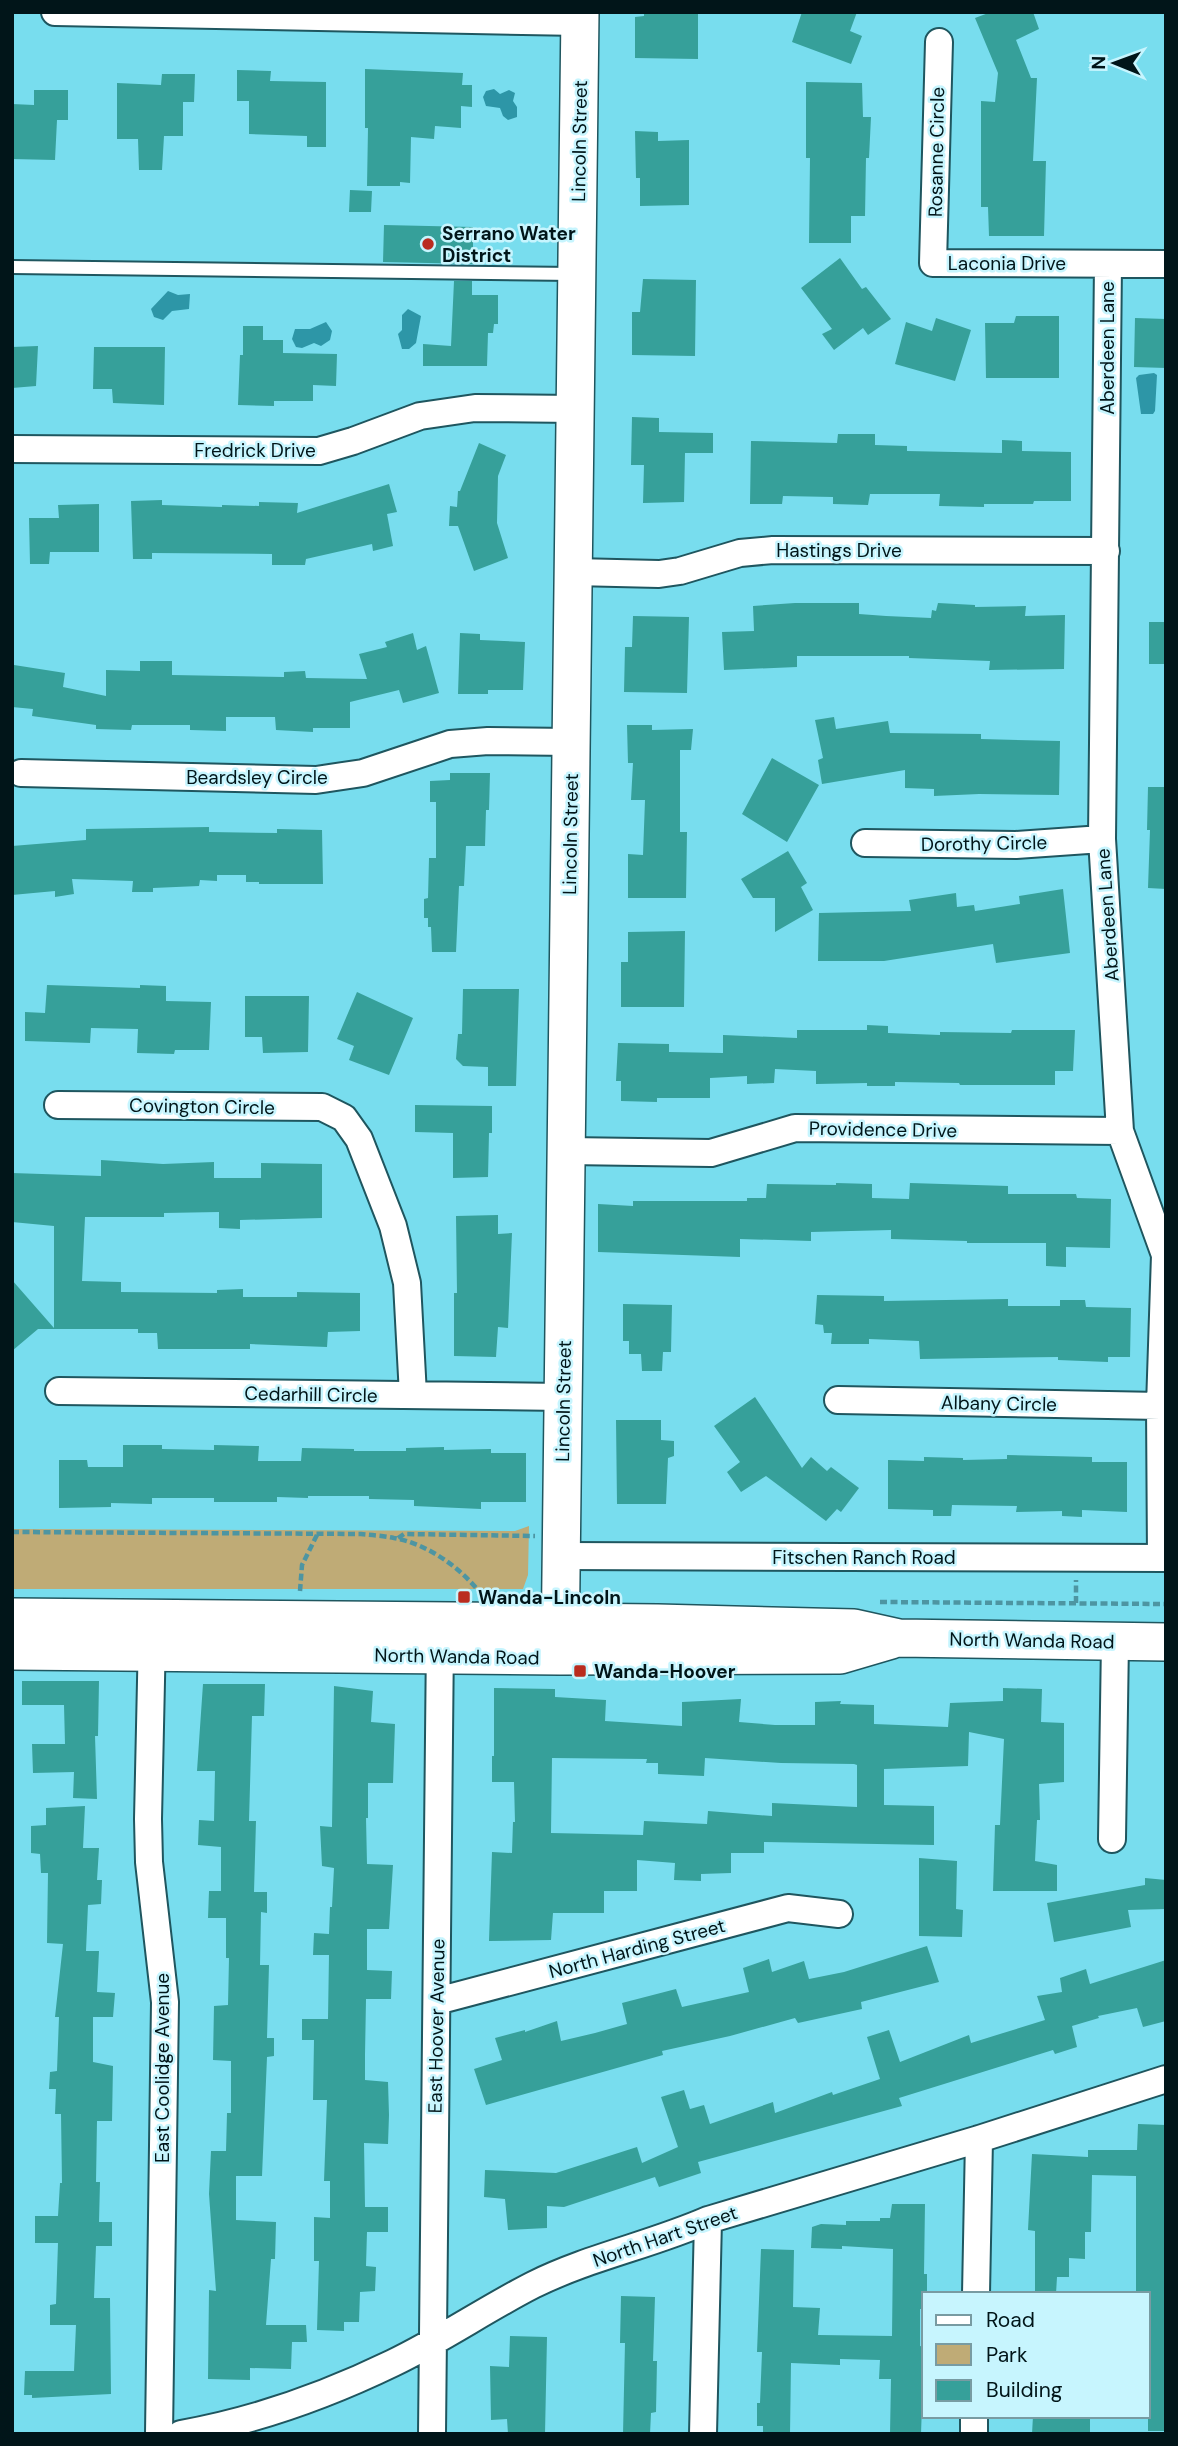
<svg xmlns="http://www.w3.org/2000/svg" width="1178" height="2446" font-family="'DM Sans',sans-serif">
<rect width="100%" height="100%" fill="#78ddee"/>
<!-- green -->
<path fill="#bfab76" d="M529,1526L528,1575L523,1589H12V1529L515,1531Z"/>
<!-- water -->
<path fill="#2d96a7" d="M494,89L500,94L509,90L515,93L513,101L517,107V117L508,120L503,116L500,108L486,106L483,97L486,91Z
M168,291L178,295L190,294L189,309L172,311L163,320L154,317L151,309Z
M408,309L421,316L416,343L409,349H402L398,334L402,330V315Z
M326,322L332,331L330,340L321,346L314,343L302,348L296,347L292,339L295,329H310Z
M1154,373L1157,375L1155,411L1153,414H1141L1136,378L1139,375Z"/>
<!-- building -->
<path fill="#36a09a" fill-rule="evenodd" d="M644,12H698V59L635,58V17L644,16Z
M802,12H857L850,31L862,36L851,64L792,42Z
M991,12H1033L1039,29L1016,40L1031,78H1037L1033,161H1046L1044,236H989L988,207H981V101L995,102L998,73L975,18Z
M365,69L463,73L462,85H472V107L461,106V128L435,126L434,139L411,137L410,183L400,182V186H367L368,128H365Z
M237,70L271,71L270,81L326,82V147H307V136L249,134V101H237Z
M162,74H195L194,102H183V136H164L162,170H139L138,139H117V83L161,85Z
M806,82L862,83L863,117H871L869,158H866L865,216H851V243H809L810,158H806Z
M34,90H68V120H57L55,160L12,159V104L34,105Z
M635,131L658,132V141L689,140V205L640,206V178H636Z
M350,190L372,191L371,212H349Z
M384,225L473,227V264L383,262Z
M840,258L862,289L866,287L891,319L868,335L863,328L834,350L822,334L832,329L801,288Z
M643,279L696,280L695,356L632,355V312H640Z
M454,281H472V295H498V324H494L493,333H488L487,366H423V344L451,346Z
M1016,316H1059V378H986L985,323H1014Z
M936,318L971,330L955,381L895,364L906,322L932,331Z
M1135,318L1166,319V368L1134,367Z
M243,326H263V340H283V353L337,354L336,386L313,385V401H274V406L238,405L240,355H243Z
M38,346L36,386L12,388V347Z
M94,347H165L164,405L113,403L112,389H93Z
M632,417L659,418V432L713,433V453H685L684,502L643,503L644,465H631Z
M838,434H875V445L907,446V451L1002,453V440L1022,441V451L1071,452V501H1034L1033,504H984V507L939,506L940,494H870L868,505L833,504V497L783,496L782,504H750L751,441L837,443Z
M479,443L506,455L498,476L497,523L508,558L474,571L458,526H449L450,506L457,507L458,491H460Z
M389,484L397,512L387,514L393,546L373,551L372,544L306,559L305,565H272V554L152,553V559H133L131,501L162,500V505L222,507V505L259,506V502L298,503L297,513Z
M99,504V552H50L49,564H30L29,518H59L58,505Z
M795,603H859V614L886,616L931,618L932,610L936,611L938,603L975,605V607L1026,606L1025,616L1065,615L1064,669L989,670L990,661L909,658V656H797V667L724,670L722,632L754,631L753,606Z
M633,616L689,617L687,693L624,692L625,647H632Z
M1149,622H1166V664H1149Z
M413,633L417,650L426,646L439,693L403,703L399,690L350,702V728H313V732L276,730L275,717H226V731L190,730V725H132L131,730L96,729V725L32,716L33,709L12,707L14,665L65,673L63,687L106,696V670L140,671V661H172V675L284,677V672L305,671L306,678L367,679L359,654L387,647L385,642Z
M460,633L480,634V640L525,642L523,690H488V694H458Z
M834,717L836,729L888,721L890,733L981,734V739L1060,741L1059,795L979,794L934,796V789L905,788V770L822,784L818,760L823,758L815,720Z
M627,725H652V730L693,729L691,750H680V832H687L686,898H628V854L643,855L645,800H631L633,763H628Z
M772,758L819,785L787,842L742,814Z
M450,773H490L489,810H486L485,846H466L464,886H459L456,952H432L431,927H428V918H424V899L428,898L429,858H436V802H430V781L450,780Z
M1148,787H1166V889L1148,888L1150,830H1147Z
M209,827V832L277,833V829L322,830L323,884H259V882H246V875H217V881L200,880L199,886L153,888V892H132L133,881L72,879L74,894L55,897V891L12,895V846L86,840V829Z
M788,851L807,883L801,887L813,910L775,932V898H753L741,879Z
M1063,889L1070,953L996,963L993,944L884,961H818L819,913L911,911L909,900L956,893L957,907L974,905L975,911L1020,904L1019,896Z
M685,931L684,1007H621V962H628V932Z
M47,985L140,988V985L166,986V1001L211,1002L209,1050H175L174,1054L137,1053L138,1029L91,1028L90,1043L25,1041V1012L45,1013Z
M463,989H519L516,1086H488V1067L463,1066L456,1059L458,1034H462Z
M357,992L413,1018L389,1075L349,1060L354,1046L337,1039Z
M245,996H309L308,1052L263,1053L262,1037H245Z
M867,1025L888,1026V1033L940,1035V1032L1011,1033L1012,1030H1075L1073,1071H1055V1085H960L959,1083L895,1082V1086H867V1083L816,1084V1071L775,1069L774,1083L747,1084V1076L710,1078V1098H657V1102L621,1101V1081H616L618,1043L669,1044V1052L723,1053V1035L797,1038V1030H867Z
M415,1105L492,1106V1133H489L488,1177L453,1178V1133L415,1132Z
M101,1160L163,1164L214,1162V1178H261V1163L322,1164V1218L240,1220V1229L219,1228V1212L164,1213V1217H85L82,1281L121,1282V1292L217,1293V1290L243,1289V1297H297V1292L360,1293V1331L328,1332L327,1347L250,1344V1349H158L157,1333H138V1329H38L12,1351V1280L54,1328V1226L12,1222V1173L101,1176Z
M836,1183L872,1184V1198L909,1199L910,1183L1008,1186V1194H1076L1077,1198L1111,1199L1110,1248L1066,1247V1267L1046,1266V1243H967V1241L891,1239V1230L811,1232V1241L740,1239V1257L598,1252V1204L633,1206V1201H747V1198H766L767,1184L836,1185Z
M498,1215V1234L512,1233L508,1328L498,1327L496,1357L454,1356V1293H457L456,1216Z
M817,1295L884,1296V1301L1008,1299V1306H1060V1300H1085L1086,1307L1131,1308L1130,1357H1108V1362L1058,1360V1357L920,1359L919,1341L869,1339V1344H831L832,1333H824L823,1325L815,1324Z
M623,1304L672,1305L671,1352H663L662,1371H642L641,1354H629V1341H623Z
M755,1397L802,1468L811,1457L827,1471L831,1467L859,1488L841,1512L837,1509L826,1521L766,1476L741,1492L727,1472L740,1462L714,1426Z
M616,1420H661V1440L674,1441V1456L668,1458L666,1504H617Z
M123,1445H162V1449L214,1450V1445L259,1446L258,1461H301L302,1448L354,1449V1451H406V1448L444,1447V1450L491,1449V1453H526V1502H481V1509L414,1506V1500L369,1499V1496H308V1498L277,1497V1502H214V1498H152V1504L111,1503V1507L59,1508V1460H87L88,1467H123Z
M1007,1455L1092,1457V1462H1127V1512L1082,1510V1517L1062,1516V1511L1016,1512L1017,1506L952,1505L951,1516H933V1510L888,1509V1460L924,1461V1457L963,1458V1460L1007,1459Z
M22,1681H99L98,1736H95L97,1799L73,1798L74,1772L33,1773L32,1744H65L64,1705H22Z
M203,1684H265L264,1716H252L249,1821H256L254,1892H267V1913L261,1912L260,1965H269L267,2038H274V2056L267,2057L262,2176H236V2220L276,2222L275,2259H271L266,2325H306L307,2342H292L291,2369L250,2368V2380L208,2379L209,2290L216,2291L209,2194L211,2151H226L227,2113H231V2061L213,2060L214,2006L228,2005L229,1958H226V1918H208L209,1891H221V1847L198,1845L199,1820L214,1821L215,1771H197Z
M334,1686L373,1691L371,1722L395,1724L393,1783H368V1818H366L367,1864L393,1865L389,1929H367V1970L392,1971L391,1999H366L365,2055V2080L388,2082L389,2115L388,2144L364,2143L365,2207H388V2232H367L366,2266L376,2267L375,2291L360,2292L359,2322H344V2331L317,2330L319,2261H314V2217L330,2218V2181H324L327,2100H313L314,2040H302V2019H328L329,1955H313L314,1933L329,1934L330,1907H332L334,1868L322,1866L320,1826L332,1827Z
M494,1688L555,1689V1697L606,1700L605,1721L682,1726V1702L741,1699L739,1722L775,1725H815V1702L841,1701L840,1704L874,1705V1724L948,1727L950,1703L1003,1701V1688L1042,1689L1041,1722L1064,1723V1782L1039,1784L1040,1820H1037L1035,1861L1057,1865V1891H993L995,1825H1000L1004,1739L969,1732L968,1766L884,1769V1805L934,1806V1845L764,1842V1853H731V1873L701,1874V1881L674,1880L675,1863L637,1860V1891H604V1913H553L551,1940L489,1941L492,1852L512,1853L513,1822H515L514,1782H492V1756H494ZM552,1758L647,1759L646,1763H658V1774L704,1776L705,1758L781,1763L854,1764L857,1765V1807L772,1803V1816L708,1811L707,1824L644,1821L643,1835L551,1833Z
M85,1806L83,1848H99L97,1880H102L101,1904L88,1905L86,1951H99L97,1992L115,1993L113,2017H93V2062L113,2066L112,2121H97L96,2182H100L99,2222H112V2246H96L94,2298H110L111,2394L32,2398V2395H24L25,2371H74L76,2325H50V2305L56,2304L58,2243H35V2216H58L60,2183H62L61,2114H55L56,2089H49L50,2072L57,2071L59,2017H55L63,1944L47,1943L48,1873H41L40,1854L31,1853V1826L46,1825V1808Z
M919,1858L957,1861L956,1909L963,1910L962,1937L919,1936Z
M1145,1878L1166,1880V1909L1128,1910L1131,1927L1054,1942L1047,1903L1145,1885Z
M927,1946L939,1982L861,2002L862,2009L798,2023L795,2018L730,2036L662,2051L663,2055L486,2105L474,2069L502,2060L495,2038L525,2030V2032L557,2021L561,2041L595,2033L627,2024L622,2003L676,1989L682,2007L749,1992L743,1968L769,1959L772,1972L804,1961L809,1979L844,1972Z
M1166,1960V2021L1143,2027L1137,2008L1098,2016L1099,2018L1072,2026L1077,2047L1055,2054L1053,2050L899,2098L902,2106L698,2162L701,2173L659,2187L655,2177L564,2207L547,2206V2228L508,2230L505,2199L484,2197L485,2170L556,2173L637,2147L642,2163L678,2147L661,2097L684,2090L690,2109L704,2105L710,2124L773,2102L775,2113L832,2092L833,2095L880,2079L867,2037L889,2030L900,2062L969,2035L971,2043L1045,2020L1037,1996L1062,1992L1060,1978L1086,1969L1090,1984Z
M1138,2124L1166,2125V2431H1148V2294H1136V2176L1092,2175L1091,2232H1085V2259L1069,2258V2277H1057L1056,2294H1035V2231L1028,2230L1032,2154L1088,2157V2150H1137Z
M892,2204H925L924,2274H927V2294H924V2309H920V2346L924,2347L921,2434H890L891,2379H879L880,2360L840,2359V2365L791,2363L790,2434H763V2426H757V2403H760L762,2352H757L761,2249L794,2250L793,2307L820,2308L818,2335L892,2336L893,2249L842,2246V2249L811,2248L812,2227L821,2224L846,2225V2221H880V2218H890Z
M621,2296L655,2297L653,2361H657L656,2412L651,2413L650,2434H623L625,2343H620Z
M510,2336L547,2337L545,2434H508L507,2419L491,2420L490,2366L509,2367Z
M1033,2416H1090V2434H1032Z"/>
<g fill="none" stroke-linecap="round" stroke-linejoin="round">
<defs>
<path id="lane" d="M12,267L574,274"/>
<path id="street" d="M55,12L580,22
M939,42L933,263L1166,264
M1108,264L1102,839L1120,1131L1165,1255L1160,1406L1161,1558
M12,449L319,451L353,441L420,416L475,408L576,409
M574,572L659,574L680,571L740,553L773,550L1106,551
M21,773L316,780L363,773L450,744L488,741L571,742
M865,843L1016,845L1102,839
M58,1105L322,1107L344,1118L359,1139L393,1226L407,1283L413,1395
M567,1151L711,1153L795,1128L1120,1131
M59,1391L563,1397
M838,1400L1160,1406
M561,1556L1166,1558
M152,1635L148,1819L149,1862L165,2002L159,2434
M1112,1839L1115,1641
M437,2001L788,1908L839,1914
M976,2294L979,2139
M181,2434C254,2421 327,2395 393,2363C441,2340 486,2309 533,2285C589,2257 651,2245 708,2220L979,2139L1166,2079
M432,2434L440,1638
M703,2434L708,2220
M974,2434V2416"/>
<path id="secondary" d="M12,1617L658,1623L854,1628L899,1638L1166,1642
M12,1651L560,1656L840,1655L891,1640
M560,1656L580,12"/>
</defs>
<!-- lane casing -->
<use href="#lane" stroke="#1f565f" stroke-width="16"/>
<!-- street casing -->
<use href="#street" stroke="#1f565f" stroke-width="30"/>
<!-- secondary casing -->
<use href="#secondary" stroke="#1f565f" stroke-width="40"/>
<!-- path -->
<path stroke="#4d95a2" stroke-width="4.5" stroke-dasharray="7 3.5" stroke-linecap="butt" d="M12,1532L361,1534C372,1535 384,1536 394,1538C428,1544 461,1568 481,1594
M398,1538L404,1534L535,1536
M300,1591L302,1565L317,1535
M880,1602L1166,1604
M1076,1603V1580"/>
<!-- lane -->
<use href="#lane" stroke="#fff" stroke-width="12"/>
<!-- street -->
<use href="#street" stroke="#fff" stroke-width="26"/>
<!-- secondary -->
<use href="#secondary" stroke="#fff" stroke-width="37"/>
</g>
<!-- markers -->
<g fill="#ba2c1f" stroke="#c7f5fe" stroke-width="2.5">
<circle cx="428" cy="244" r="7"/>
<rect x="457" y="1590" width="14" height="14" rx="3.5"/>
<rect x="573" y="1664" width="14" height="14" rx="3.5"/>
</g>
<g text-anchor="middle" stroke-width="5" stroke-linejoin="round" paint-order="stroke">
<!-- street labels -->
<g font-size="19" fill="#011519" stroke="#c7f5fe">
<text transform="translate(579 141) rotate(-89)" y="7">Lincoln Street</text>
<text transform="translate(936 152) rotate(-89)" y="7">Rosanne Circle</text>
<text x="1007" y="270">Laconia Drive</text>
<text transform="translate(1107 348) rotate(-90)" y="7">Aberdeen Lane</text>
<text x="255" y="457">Fredrick Drive</text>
<text x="839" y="557">Hastings Drive</text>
<text x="257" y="784">Beardsley Circle</text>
<text transform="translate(570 834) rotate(-89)" y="7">Lincoln Street</text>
<text transform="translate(984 843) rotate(-1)" y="7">Dorothy Circle</text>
<text transform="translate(1107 915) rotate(-94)" y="7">Aberdeen Lane</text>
<text transform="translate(202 1106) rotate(1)" y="7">Covington Circle</text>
<text transform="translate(883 1129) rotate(1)" y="7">Providence Drive</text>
<text transform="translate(311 1394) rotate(1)" y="7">Cedarhill Circle</text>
<text transform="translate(563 1401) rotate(-89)" y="7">Lincoln Street</text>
<text transform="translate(999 1403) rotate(1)" y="7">Albany Circle</text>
<text x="864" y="1564">Fitschen Ranch Road</text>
<text transform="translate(1032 1640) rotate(1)" y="7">North Wanda Road</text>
<text transform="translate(457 1656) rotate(1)" y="7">North Wanda Road</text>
<text transform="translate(637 1948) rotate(-15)" y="7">North Harding Street</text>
<text transform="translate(436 2026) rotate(-89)" y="7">East Hoover Avenue</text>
<text transform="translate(162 2068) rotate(-90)" y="7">East Coolidge Avenue</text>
<text transform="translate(665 2236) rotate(-19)" y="7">North Hart Street</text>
</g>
<!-- poi labels -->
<g font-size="19" font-weight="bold" fill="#011519" stroke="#c7f5fe" text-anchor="start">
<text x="442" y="240">Serrano Water<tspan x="442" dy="22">District</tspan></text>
<text x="478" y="1604">Wanda-Lincoln</text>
<text x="594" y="1678">Wanda-Hoover</text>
</g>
</g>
<!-- border -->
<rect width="1178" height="2446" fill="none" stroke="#011519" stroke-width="28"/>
<!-- legend -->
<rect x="922" y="2292" width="228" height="126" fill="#c7f5fe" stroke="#789ba2" stroke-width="2"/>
<rect x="936" y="2315" width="35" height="10" fill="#ffffff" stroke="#789ba2" stroke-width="2"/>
<text x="986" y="2327" font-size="21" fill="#011519">Road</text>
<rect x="936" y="2344" width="35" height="21" fill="#bfab76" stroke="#789ba2" stroke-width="2"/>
<text x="986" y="2362" font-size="21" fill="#011519">Park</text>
<rect x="936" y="2380" width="35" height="21" fill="#36a09a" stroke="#789ba2" stroke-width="2"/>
<text x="986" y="2397" font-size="21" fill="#011519">Building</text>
<!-- north arrow -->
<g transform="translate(1115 63) rotate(271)" stroke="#c7f5fe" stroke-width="5" paint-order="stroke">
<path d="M0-5L12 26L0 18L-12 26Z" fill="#011519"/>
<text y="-10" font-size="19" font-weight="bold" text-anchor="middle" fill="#011519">N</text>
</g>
</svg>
